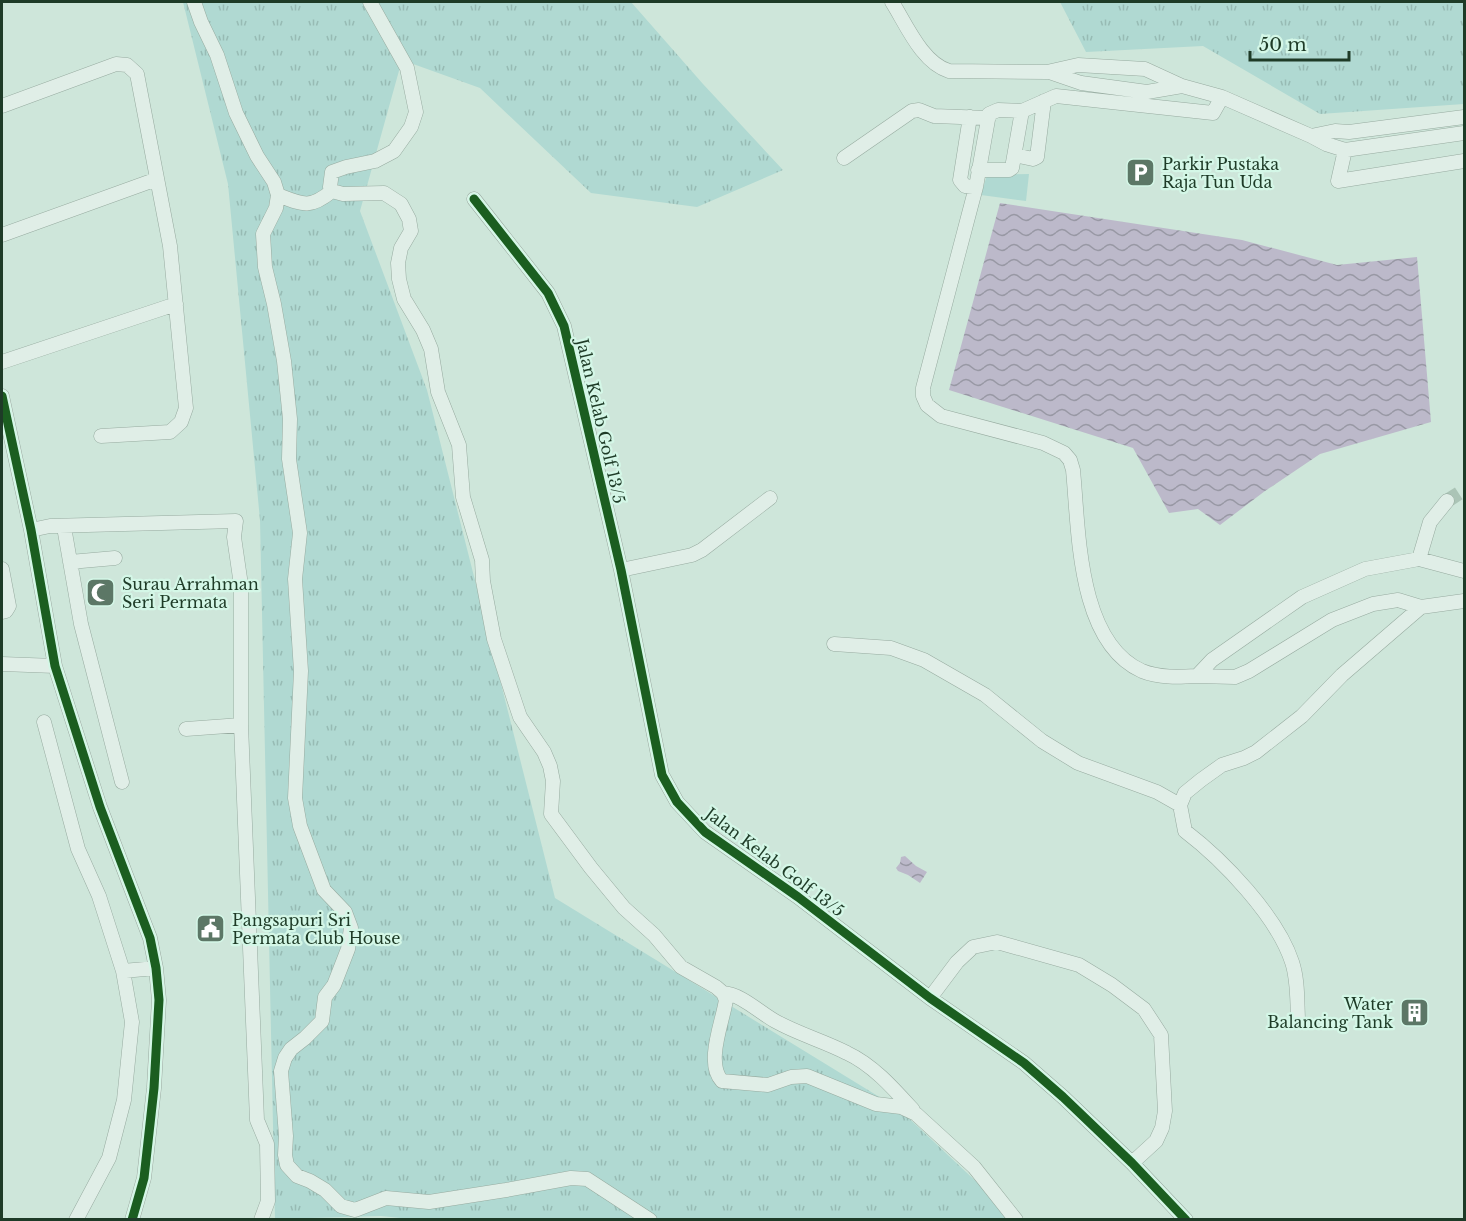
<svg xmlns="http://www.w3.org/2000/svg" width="1466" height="1221" font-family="'Libre Baskerville',serif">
<defs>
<pattern id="grass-tufts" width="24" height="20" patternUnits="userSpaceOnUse" patternTransform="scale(1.5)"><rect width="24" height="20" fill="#b0d9d2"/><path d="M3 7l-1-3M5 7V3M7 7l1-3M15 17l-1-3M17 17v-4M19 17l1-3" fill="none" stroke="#97bbb4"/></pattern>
<pattern id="water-waves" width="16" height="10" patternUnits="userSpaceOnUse" patternTransform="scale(1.5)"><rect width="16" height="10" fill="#bcb9ca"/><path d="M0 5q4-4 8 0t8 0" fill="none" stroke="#9898a4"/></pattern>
</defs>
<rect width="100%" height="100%" fill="#cee6da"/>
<!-- grass -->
<path fill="url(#grass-tufts)" d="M183,2H631L703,84L783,170L697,207L591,193L480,88L402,60L360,211L427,390L555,898L899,1109L1016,1219L421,1220L381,1216L275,1219L260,520L228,184Z
M1060,2H1464V104L1320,114L1203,46L1086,52Z"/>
<!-- park -->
<path fill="#b0d9d2" d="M1029,174L1026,201L981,195L987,175Z"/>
<!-- water -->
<path fill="url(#water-waves)" d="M1000,203L1242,240L1337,265L1417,257L1431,422L1320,454L1265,491L1220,525L1198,509L1169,513L1133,448L949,390Z
M905,856L916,866L927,872L920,883L908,875L898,871L896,868L900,863L901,857Z"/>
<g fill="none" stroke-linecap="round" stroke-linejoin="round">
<!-- minor-tunnel -->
<path stroke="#abc4b6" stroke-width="14" stroke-dasharray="14 7" stroke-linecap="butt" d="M1447,501L1464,490"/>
<defs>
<path id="minor" d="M194,2L201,22L217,55L236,113L257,156L274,182L278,195L276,208L263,234L265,267L274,304L284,361L290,419L289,459L300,533L295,579L301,671L295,798L300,826L324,890L345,912L351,928L348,949L334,985L325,997L322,1021L305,1038L291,1049L285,1058L281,1071L286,1136L285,1155L287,1165L297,1176L310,1181L325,1190L341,1206L355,1210L386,1198L429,1202L506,1190L571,1178L587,1179L650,1220
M370,2L407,68L416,112L411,127L394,151L375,161L346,167L332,172L330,187L332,191L343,194L384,193L401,204L409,219L411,231L401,248L398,263L399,279L404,299L423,330L431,349L438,392L459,445L463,497L482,560L483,581L494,639L520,717L544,752L550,766L553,781L551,814L591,868L624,908L654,935L681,967L716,987L723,993L726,1000L725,1005C721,1026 706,1064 722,1081L768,1085L791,1077L807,1076L876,1104L901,1107L916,1114L974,1167L1016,1220
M892,2C906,24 922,63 949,71L1047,72L1078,65L1145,69L1182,86L1222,97L1311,136L1326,144L1345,150L1464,133
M1049,72L1081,83L1147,92L1182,86
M1222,97L1213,113L1056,96L1022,111L998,110L989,114L976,187L923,388V396L927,405L941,416L1043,443L1064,453L1070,460L1073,470C1079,530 1077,642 1142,671C1159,678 1179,677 1197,676L1212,660L1302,597L1365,569L1419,559L1464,571
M2,106L116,64L127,65L137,74L170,246L186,408L181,422L170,432L101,436
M970,117L960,180L965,186L976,187
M1311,136L1335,131L1349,132L1464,117
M1345,150L1338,181L1464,161
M1015,155L1033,159L1037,157L1044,101
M844,158L912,111L919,110L934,116L987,118
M978,170H1009L1012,168L1022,111
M278,195C303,205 310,209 332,191
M474,199L548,293L564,326L621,570L662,775L677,802L705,832L798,897L930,998L1024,1063L1063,1097L1132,1163L1186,1220
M2,235L157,179
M2,362L176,304
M2,396L31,530L55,666L100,807L150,938L156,968L159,1000L154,1088L144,1178L132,1220
M64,527L81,624L122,782
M31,530L50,526L236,521L234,537L241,585V725L257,1120L267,1144L268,1201L261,1220
M1419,559L1430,522L1447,501
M70,562L115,558
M2,569L9,606L6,611L2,612
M621,570L692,555L702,550L770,498
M834,644L891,648L924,660L985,695L1042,741L1078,763L1157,792L1180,805L1185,793L1201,780L1222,765L1244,758L1256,752L1302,716L1342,675L1421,607
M2,664L55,666
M1197,676L1235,677L1249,671L1332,620L1373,604L1398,600L1421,607L1464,601
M44,722L78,849L99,896L123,971L132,1022L124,1100L109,1158L76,1220
M186,729L241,725
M1180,805L1185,831C1223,860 1277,916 1292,962C1298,980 1297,999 1298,1018
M123,971L156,968
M723,993C741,994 759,1012 775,1021C798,1034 824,1041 847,1053C873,1065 894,1089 913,1110
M930,998L957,962L973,947L997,942L1079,965L1112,985L1144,1009L1161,1035L1165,1111L1162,1128L1156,1141L1132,1163"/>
</defs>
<!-- minor casing -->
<use href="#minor" stroke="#97aba0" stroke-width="15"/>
<!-- minor -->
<use href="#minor" stroke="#e0eee7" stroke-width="14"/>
<defs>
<path id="cycleway" d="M474,199L548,293L564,326L621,570L662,775L677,802L705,832L798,897L930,998L1024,1063L1063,1097L1132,1163L1186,1220
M2,396L31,530L55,666L100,807L150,938L156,968L159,1000L154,1088L144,1178L132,1220"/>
</defs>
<!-- cycleway casing -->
<use href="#cycleway" stroke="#d4f7e7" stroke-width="13"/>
<!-- cycleway -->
<use href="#cycleway" stroke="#1b5e20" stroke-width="9"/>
</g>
<!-- icons -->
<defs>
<symbol id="parking-square" viewBox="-11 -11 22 22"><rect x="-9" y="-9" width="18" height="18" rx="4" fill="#5c7766" stroke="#d4f7e7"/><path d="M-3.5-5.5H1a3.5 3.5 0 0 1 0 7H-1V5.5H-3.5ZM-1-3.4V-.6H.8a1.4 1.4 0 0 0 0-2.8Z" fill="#fff"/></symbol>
<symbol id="mosque-square" viewBox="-11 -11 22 22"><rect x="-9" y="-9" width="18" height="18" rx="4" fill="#5c7766" stroke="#d4f7e7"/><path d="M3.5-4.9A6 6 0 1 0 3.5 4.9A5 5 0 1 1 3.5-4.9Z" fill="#fff"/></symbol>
<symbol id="civic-square" viewBox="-11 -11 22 22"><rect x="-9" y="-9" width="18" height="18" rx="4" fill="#5c7766" stroke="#d4f7e7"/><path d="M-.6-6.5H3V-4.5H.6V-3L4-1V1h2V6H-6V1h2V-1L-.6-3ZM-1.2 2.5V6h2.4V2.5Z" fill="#fff"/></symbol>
<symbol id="building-square" viewBox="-11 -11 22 22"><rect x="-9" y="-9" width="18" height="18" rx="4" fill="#5c7766" stroke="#d4f7e7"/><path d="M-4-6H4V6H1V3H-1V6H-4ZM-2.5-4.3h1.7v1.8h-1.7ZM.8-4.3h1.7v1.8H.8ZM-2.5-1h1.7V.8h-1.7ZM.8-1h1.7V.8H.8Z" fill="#fff"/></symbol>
</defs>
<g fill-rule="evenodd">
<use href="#parking-square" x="1124" y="156" width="33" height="33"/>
<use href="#mosque-square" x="84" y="576" width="33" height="33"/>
<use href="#civic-square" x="194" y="912" width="33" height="33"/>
<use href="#building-square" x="1398" y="996" width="33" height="33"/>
</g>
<g text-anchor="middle" stroke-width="4.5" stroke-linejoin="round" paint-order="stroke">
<!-- poi labels -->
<g font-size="16" fill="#1e3b27" stroke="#d4f7e7" text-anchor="start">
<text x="1162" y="170">Parkir Pustaka<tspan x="1162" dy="18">Raja Tun Uda</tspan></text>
<text x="122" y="590">Surau Arrahman<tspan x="122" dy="18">Seri Permata</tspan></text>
<text x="232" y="926">Pangsapuri Sri<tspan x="232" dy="18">Permata Club House</tspan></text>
<text x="1393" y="1010" text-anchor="end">Water<tspan x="1393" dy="18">Balancing Tank</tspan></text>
</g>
<!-- street labels -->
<g font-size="16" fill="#1e3b27" stroke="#d4f7e7">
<text transform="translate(601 421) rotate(77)" y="6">Jalan Kelab Golf 13/5</text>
<text transform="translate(775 862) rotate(37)" y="6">Jalan Kelab Golf 13/5</text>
</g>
</g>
<!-- border -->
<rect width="1466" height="1221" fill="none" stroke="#1e3b27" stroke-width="6"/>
<!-- scale -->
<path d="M1250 51v9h99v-9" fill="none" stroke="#1e3b27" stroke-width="3"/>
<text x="1259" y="51" font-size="18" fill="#1e3b27" stroke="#d4f7e7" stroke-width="4.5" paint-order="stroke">50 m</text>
</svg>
